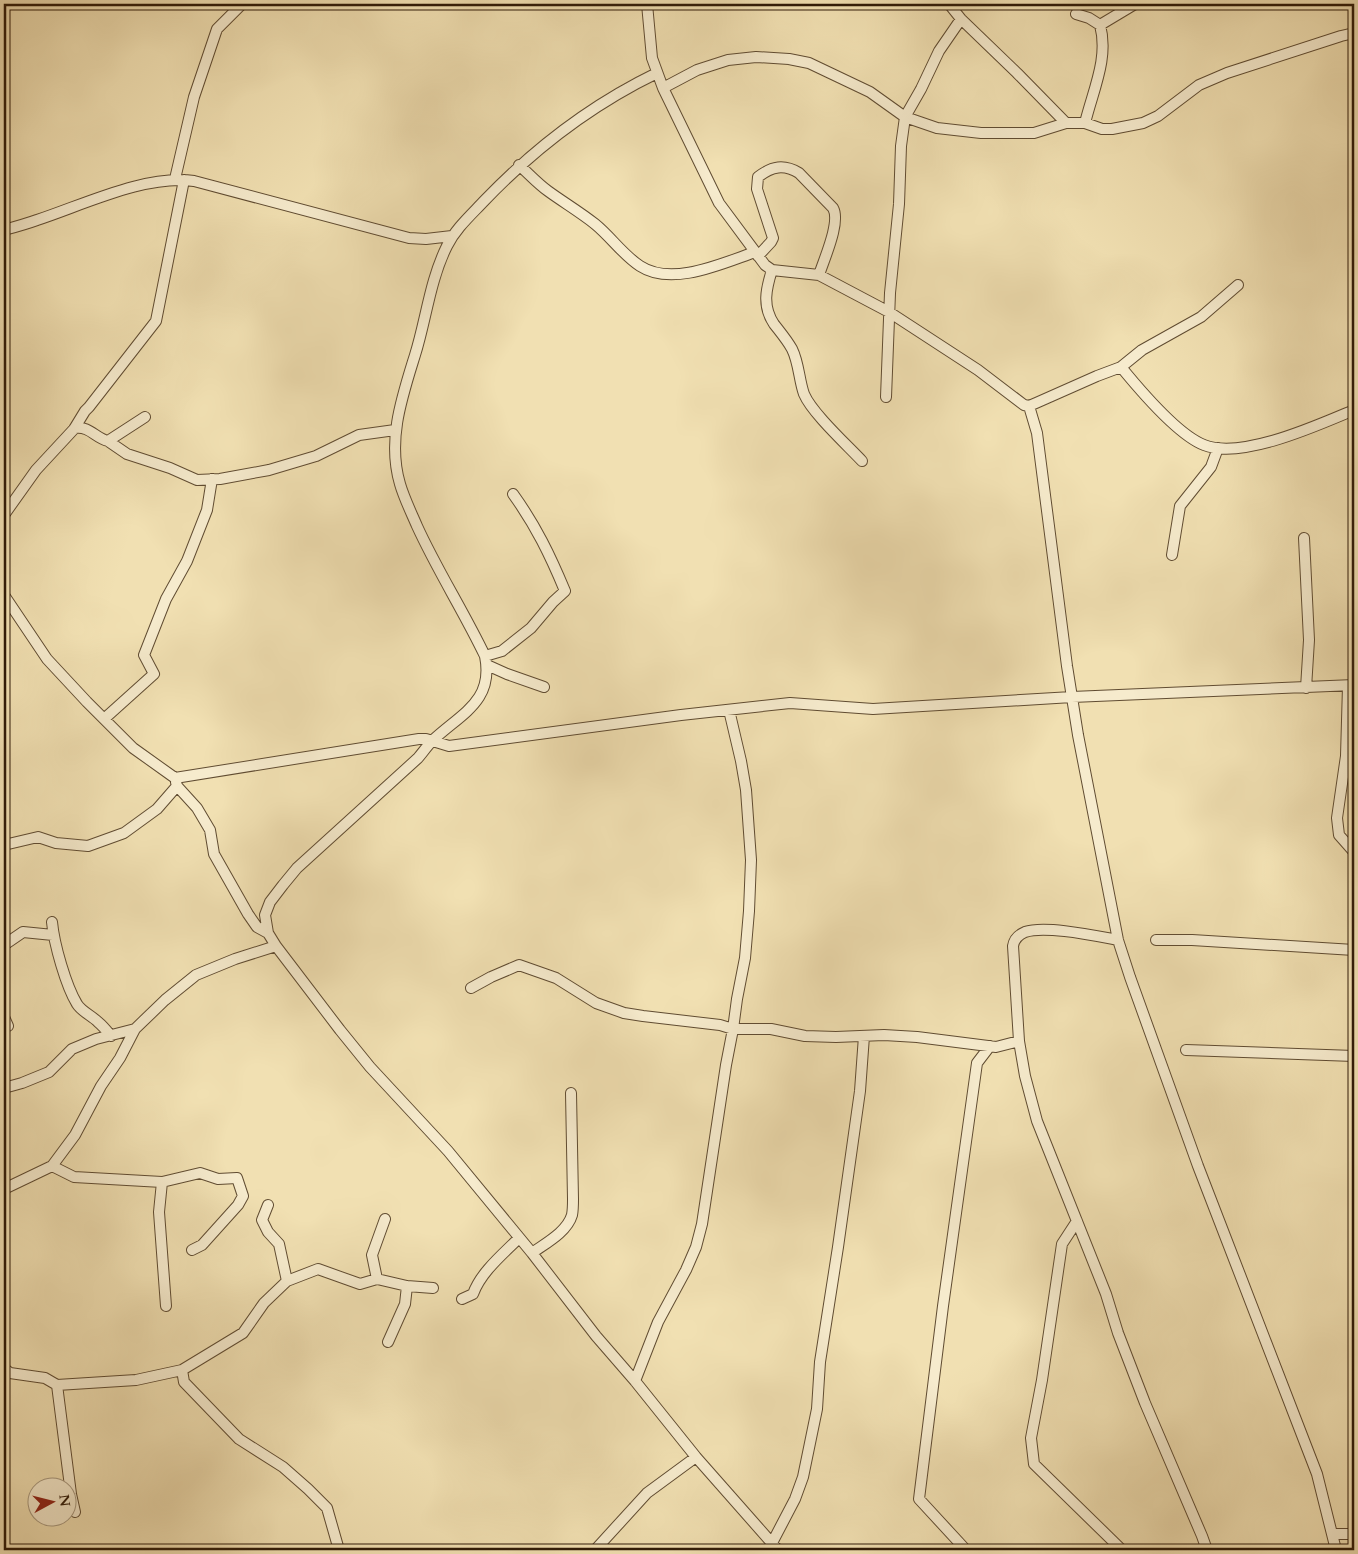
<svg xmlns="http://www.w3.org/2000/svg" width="1358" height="1554" font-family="Cardo,serif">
<rect width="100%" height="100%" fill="#f1e0b2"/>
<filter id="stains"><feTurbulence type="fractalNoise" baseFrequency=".004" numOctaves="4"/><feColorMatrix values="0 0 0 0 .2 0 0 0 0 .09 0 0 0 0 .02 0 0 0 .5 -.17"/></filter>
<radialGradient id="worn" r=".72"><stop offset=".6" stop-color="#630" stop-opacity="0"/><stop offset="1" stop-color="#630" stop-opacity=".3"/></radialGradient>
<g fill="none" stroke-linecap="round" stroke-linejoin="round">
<defs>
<path id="minor" d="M647,4L652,58L663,88L719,203L765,265L772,270L819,275L889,312L978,370L1024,405L1029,406L1036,403L1097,376L1121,367C1139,389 1178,435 1204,445C1242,460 1318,425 1354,410
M949,4L961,19L1017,73L1066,123
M1076,14L1089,18L1100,25C1109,58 1093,90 1085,123
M1100,25L1135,4
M657,73C593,104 534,149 485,200C471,215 456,228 447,246C430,280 426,320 415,355C402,397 387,440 400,484C404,498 411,512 417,526C437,570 464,612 485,656C494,701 462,713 433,740C428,745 423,752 418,758L297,868L283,885L270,902L265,915L268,933L276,946L340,1030L370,1067L448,1151L532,1253L596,1336L635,1381L696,1457L778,1550
M663,88L697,70L728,60L756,57L789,59L809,63L870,92L905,117L937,128L981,133H1034L1066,123H1085L1102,129H1112L1143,123L1158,116L1199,85L1227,73L1341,36L1354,33
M519,165C529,174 538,184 548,191C563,202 580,212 595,224C611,237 623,255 640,266C672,287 723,263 755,252
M175,179L194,97L217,29L242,4
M4,230C15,227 26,224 37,220C83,205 146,174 194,181L409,238L426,239L452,236
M758,256L771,242L773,238L757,189L758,177C772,166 784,164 799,173L833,208C841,222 824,259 819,275
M772,270C766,289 762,306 774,324C781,333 787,340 792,349C799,363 799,380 804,394C812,413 847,445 862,461
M1121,367L1142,350L1201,317L1238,285
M886,397L890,293L899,204L901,146L905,117L921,89L939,51L961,19
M1029,406L1037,433L1067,666L1078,735L1118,940L1130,977L1198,1166L1317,1474L1336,1550
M75,428C90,426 95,438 108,441L145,417
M108,441L127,454L170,468L197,480L220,479L269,470L316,456L359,435L395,430
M4,515L36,470L74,429L85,411L89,407L156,321L184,180
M1304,538L1309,640L1306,688
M1172,555L1180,506L1211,467L1218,448
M4,595L47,659L87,702L133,748L175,778L419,739H426L449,746L681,715L790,703L873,709L1072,697L1354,685
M485,656L502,651L531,628L553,602L565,591C550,555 536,526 513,494
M487,665L507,674L544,687
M1348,686L1346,756L1337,818L1339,835L1354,852
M104,719L154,674L144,655L166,599L187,561L207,510L212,479
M176,782L177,786L197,808L210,830L214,854L248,914L257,927L268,933
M4,845L38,837L56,843L88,846L124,833L157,809L177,786
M52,922C54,944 66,986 77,1004C81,1011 92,1016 98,1022C103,1026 107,1031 111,1036
M1118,940C1096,936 1045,925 1025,932C1018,935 1014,940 1013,946L1019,1041L1025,1076L1037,1121L1106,1294L1118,1333L1145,1403L1202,1536L1207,1550
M1156,940H1192L1354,950
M4,945L23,932L53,935
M471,988L491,977L519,965L556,978L596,1003L624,1013L643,1016L720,1025L733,1029H771L805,1036L836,1037L884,1035L917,1037L996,1047L1019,1041
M4,1017L8,1026L4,1028
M1186,1050L1354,1056
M4,1088L22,1083L49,1072L72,1049L96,1039L135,1029
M52,1166L74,1177L162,1182L200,1173L218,1179L237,1178L243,1196L238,1205L202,1245L192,1250
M162,1182L159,1212L166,1306
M4,1189L52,1166L75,1135L101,1086L120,1058L135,1029L165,1000L196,975L235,959L276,946
M268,1205L262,1220L268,1232L279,1244L287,1281
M1077,1221L1062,1244L1042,1380L1031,1438L1034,1464L1122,1550
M532,1253C546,1243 567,1232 572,1215C573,1210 573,1204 573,1199L571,1093
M377,1279L372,1255L385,1219
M462,1299L473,1294C481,1272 502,1255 519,1238
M388,1342L405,1304L407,1286
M4,1368L10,1373L45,1378L57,1385L136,1380L182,1370
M635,1381L658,1322L686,1270L696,1247L702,1224L726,1065L733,1029L737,999L745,958L749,911L751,860L746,790L741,761L729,710
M57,1385L71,1494L75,1512
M1332,1534H1354
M772,1543L795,1499L803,1477L817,1409L820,1362L838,1247L860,1091L864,1036
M339,1550L327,1508L308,1489L283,1467L239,1439L184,1382L182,1370L243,1333L264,1303L287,1281L318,1269L360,1284L377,1279L407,1286L433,1288
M463,1550H483
M595,1550L647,1493L696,1457
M966,1550L919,1499L943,1306L977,1063L990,1046"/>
</defs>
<!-- minor casing -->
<use href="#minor" stroke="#604c32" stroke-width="12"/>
<!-- minor -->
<use href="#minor" stroke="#f6ebcd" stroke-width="10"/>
</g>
<!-- margin -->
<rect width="1358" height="1554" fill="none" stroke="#f1e0b2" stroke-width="20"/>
<rect x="5" y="5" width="1348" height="1544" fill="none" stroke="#301b08" stroke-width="2.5"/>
<rect x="10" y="10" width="1338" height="1534" fill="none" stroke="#301b08"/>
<!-- north arrow -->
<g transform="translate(52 1502) rotate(83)"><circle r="24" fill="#f6ebcd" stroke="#a7987e"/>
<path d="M0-4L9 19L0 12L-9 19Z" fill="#8f2418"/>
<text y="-8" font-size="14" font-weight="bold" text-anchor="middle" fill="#301b08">N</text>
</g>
<rect width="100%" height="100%" filter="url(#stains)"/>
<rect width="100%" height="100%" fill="url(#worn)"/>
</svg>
